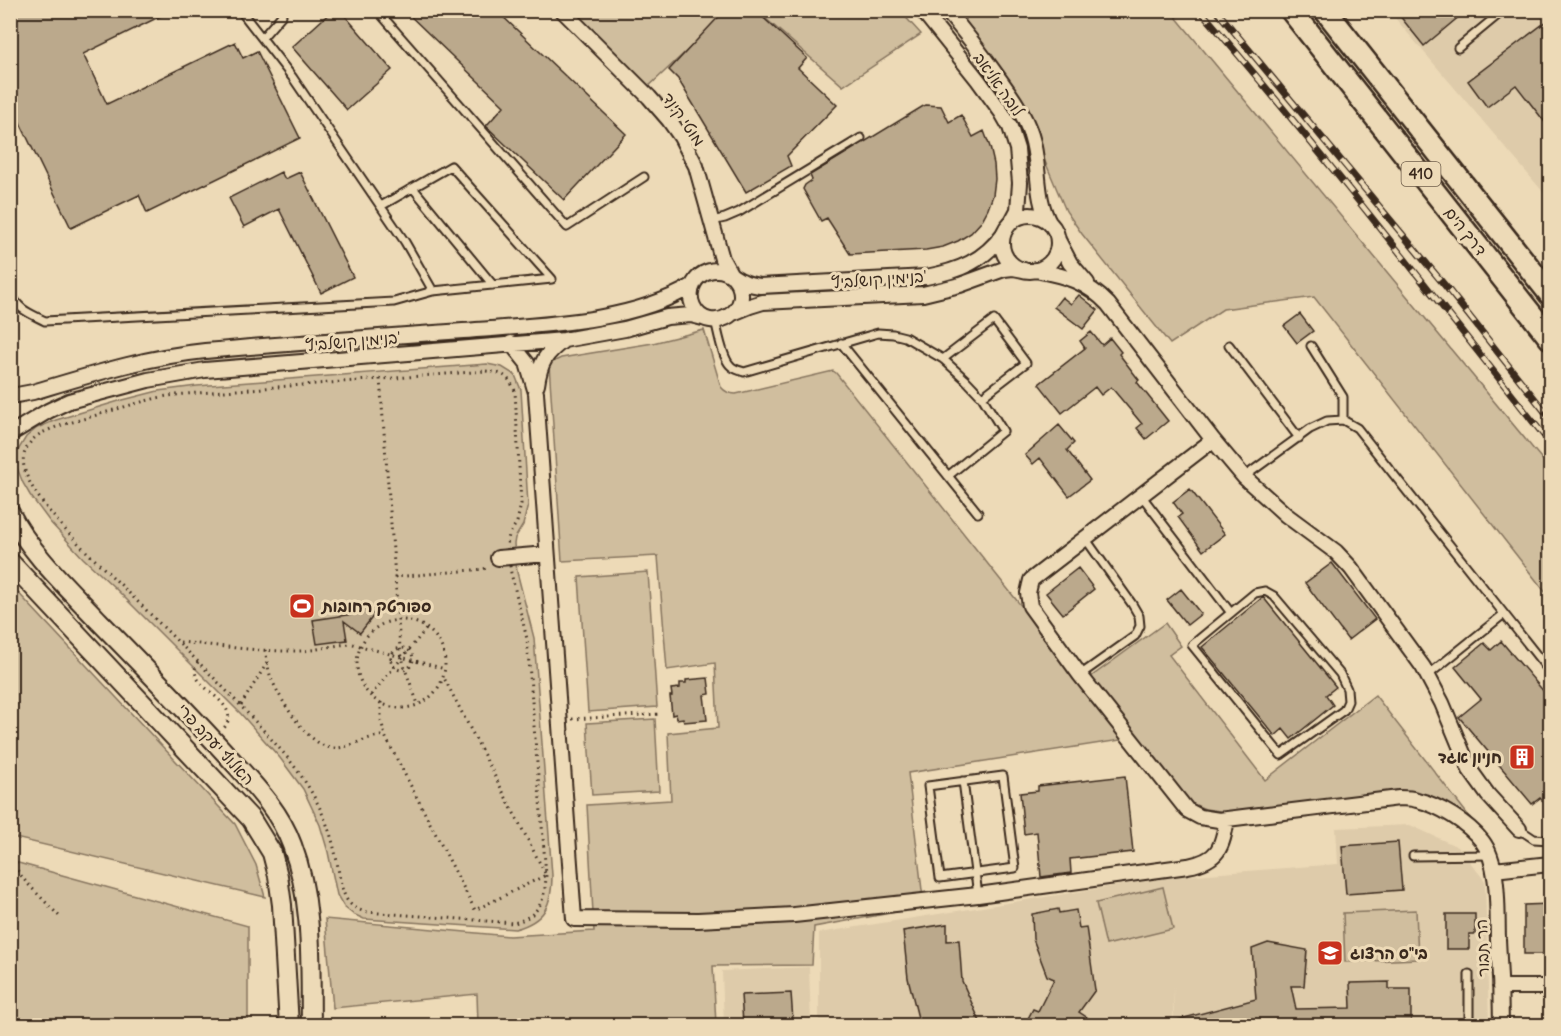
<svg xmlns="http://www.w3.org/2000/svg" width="1561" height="1036" font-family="Delius,'Playpen Sans Hebrew',sans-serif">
<rect width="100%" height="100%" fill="#eddab7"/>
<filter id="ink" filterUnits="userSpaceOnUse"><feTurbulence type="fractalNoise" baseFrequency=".0167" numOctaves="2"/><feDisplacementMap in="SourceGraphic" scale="12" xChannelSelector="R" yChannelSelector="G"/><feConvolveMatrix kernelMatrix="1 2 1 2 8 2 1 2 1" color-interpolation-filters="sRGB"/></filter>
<g filter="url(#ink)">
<!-- built -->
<path fill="#decbaa" d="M1389,11H1550V200Z
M1410,825L1458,847L1485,881L1489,1025H1174L1173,988V1025H819V933L1171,877L1338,864L1336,828Z
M809,967L811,1025H724L722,971Z"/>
<!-- green -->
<path fill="#d0be9e" stroke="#86745e" stroke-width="1.5" d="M565,11H729L646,89Z
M757,11H900L921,34L843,86Z
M952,11H1171L1550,469V598L1314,297L1223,309L1170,344L1082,234L1066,211L1013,86Z
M704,330L721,387C725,392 729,394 736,394L833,371L836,373L1127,739L908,773L924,907L814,927L812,965L713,966L716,1025H478L477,994L333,1008L325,919L509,936L594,931L587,805L671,800L668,733L718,728L715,663L667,670L658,556L562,561L549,364L561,358L653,343Z
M487,364L502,367L515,375L521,390L528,505L523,525L515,538L514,544L517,572L534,638L552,875C552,905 545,921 515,929L364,919L353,914L344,907L337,895L328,852L320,825L303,789L280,758L241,714L115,588L83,558L50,522L30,495L23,483L17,468V452L26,437L37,428L56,420L119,401L158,391L197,386Z
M648,572L657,707L588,712L579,577Z
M11,585L235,824L256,865L265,897L11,837Z
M1165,623L1181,646L1169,655L1265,780L1375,695L1475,824L1395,792L1227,812L1205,809L1188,802L1088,679Z
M655,719L659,791L592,795L587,723Z
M11,861L248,926V1025H11V915L16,891L11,868Z
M1163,887L1173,929L1106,945L1096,903Z
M1416,910L1418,959L1345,962L1343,913Z"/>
<!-- building -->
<path fill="#bba98c" stroke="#3b2a1e" stroke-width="1.5" d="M10,10H173L83,54L107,104L235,42L243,58L257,51L300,138L147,213L139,195L71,228L10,102Z
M333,10H340L392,70L347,110L292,47Z
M404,10H496L626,134L564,200L486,126L504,106Z
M725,10H755L807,58L798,68L837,105L787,156L791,166L746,192L678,79L669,70Z
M1395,10H1467L1424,46Z
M1551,18V130L1516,85L1487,107L1468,81Z
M925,105L941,106L949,122L961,115L973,137L984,131L990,147L994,164L995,179L993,195L988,209L981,222L971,233L958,241L943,247L926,250L850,254L827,218L821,221L803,189L805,185L812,180L810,175Z
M281,172L285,179L300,172L353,277L321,293L279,209L244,227L229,198Z
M1079,295L1098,310L1083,329L1054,307L1062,297L1071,304Z
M1300,314L1313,331L1297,343L1284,326Z
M1091,332L1102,345L1110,338L1121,352L1119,354L1139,380L1137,382L1168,421L1146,439L1137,428L1142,424L1111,387L1101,395L1095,387L1062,413L1039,384L1085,348L1080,341Z
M1059,425L1074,443L1067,450L1090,480L1069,496L1040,458L1033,464L1025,455Z
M1190,489L1225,534L1203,551L1178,517L1182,514L1173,502Z
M1332,563L1375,619L1348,640L1305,583Z
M1078,568L1094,589L1063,614L1046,593Z
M1181,589L1201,614L1187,625L1167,600Z
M1263,597L1336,687L1326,695L1333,705L1291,739L1283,729L1275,736L1202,647Z
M361,604L374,615L360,633L344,621L347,640L317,644L313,620L353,614Z
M1501,641L1551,700V810L1540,798L1532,804L1459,717L1481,699L1455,667L1484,643L1491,650Z
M708,678L710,694L704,695L707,720L684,722L683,718L677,719L676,714L672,715L670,696H672L671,689L680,688V683H686V680Z
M1125,776L1133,852L1070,859L1071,873L1041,877L1037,832L1024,834L1020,793L1038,791V786Z
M1398,842L1402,890L1346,894L1342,846Z
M1551,904V954H1524V905Z
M1058,909L1059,913L1076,910L1079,928L1086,927L1095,990L1079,1012L1088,1018L1084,1026H1024L1033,1009L1038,1011L1054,979L1047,976L1033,939L1032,914Z
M1446,914H1475V934H1469V949H1446Z
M947,924V941L959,940L962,981L982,1026H920L908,978L903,931Z
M1268,943L1307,950L1304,986H1291L1296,1009L1351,1008L1350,983L1389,982V989H1411V1026H1169V1022L1256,999L1252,949Z
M791,993L793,1021L743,1023L741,995Z"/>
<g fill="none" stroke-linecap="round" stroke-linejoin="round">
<defs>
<path id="lane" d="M377,10L567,227L644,177
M262,38L282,15L281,10
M1458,48L1504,10
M413,188L493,285
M381,206L451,166L552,279L433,291
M712,221L725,218L739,212L861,138
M10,292C18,310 29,313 45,321L394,302L433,291L405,242L293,78L240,10
M715,320C718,331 722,357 730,365C733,369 738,370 744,372L878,333L893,334L905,337L943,359L965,379L982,397L1003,431L948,476
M841,343L978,513
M1229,345L1299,438
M1311,346L1343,397V420
M943,359L994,320L1026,363L982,397
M1244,477L1310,429L1327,421L1343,420L1357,428L1550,672
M1141,495L1231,613
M1265,591L1274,596L1340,674L1347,689L1348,701L1344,710L1281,755L1192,645L1255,593Z
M1080,675L1135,636L1140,626L1139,616L1132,604L1085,538
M1427,676L1504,614
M1003,776L1015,868L940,878L928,786Z
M963,781L978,895
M1519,829L1534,839L1550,840
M1413,856L1490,855
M1469,1022L1501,1025
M1469,1026V974"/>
<path id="street" d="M562,10L649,97L669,120L681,137L696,166L722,259L731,275
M922,10L978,80L1002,113L1010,127L1017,149L1020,183L1018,210L1011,223
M946,10C964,31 981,53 997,76C1010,94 1024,113 1031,135C1041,165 1034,197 1050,224
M1002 243a28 28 0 1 1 56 0a28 28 0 1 1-56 0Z
M1058,240L1070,263L1087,283
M1035,270C1066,276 1086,281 1108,304L1213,440L1244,477L1286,515L1336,552L1351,568L1423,667L1442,703L1470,770L1488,795L1519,829
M733,276C761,309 708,339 693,306C690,299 690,290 694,283C700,272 714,267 726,272C731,274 736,279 742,281C747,284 753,285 760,286L926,277C959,271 984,261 1004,233
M733,313L750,306L763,302L923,294L960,285L1004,269L1013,268L1024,270
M511,343L527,363L536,393L574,919L698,920L794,915L978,895L1188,866C1219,860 1222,848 1227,819
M537,385C540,362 546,353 564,340
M10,395H17L33,392C90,375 146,357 205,351C291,343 377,337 463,331C536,325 628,324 692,286
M10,434L48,411L69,401L148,380L205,370L564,340L625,329L667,317L691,315L707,319
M1213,440L1031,580L1028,593L1030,606L1080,675L1187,810L1200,817L1219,820L1399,798C1404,798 1411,798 1417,800C1439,805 1468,823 1482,841C1500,864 1497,910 1498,939C1500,968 1501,997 1501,1026
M498,558L547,554
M1494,870L1550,864
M1500,987H1550"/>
<path id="secondary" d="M10,513C31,554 66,586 97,619C140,663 184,708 226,754C251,782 279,809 292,845C314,903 310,965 311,1026
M10,562L251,819L272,853L278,876L282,905L289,1026"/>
<path id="primary" d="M1291,10L1550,338
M1325,10L1550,294"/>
</defs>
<!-- lane casing -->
<use href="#lane" stroke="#3b2a1e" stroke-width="11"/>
<!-- street casing -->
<use href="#street" stroke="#3b2a1e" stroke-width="18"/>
<!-- secondary casing -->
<use href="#secondary" stroke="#3b2a1e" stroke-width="22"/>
<!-- primary casing -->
<use href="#primary" stroke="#3b2a1e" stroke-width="26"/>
<!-- path -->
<path stroke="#3b2a1e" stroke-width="3" stroke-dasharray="1.5 4.5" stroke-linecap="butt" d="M486,371C503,373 508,375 515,391L521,504L517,522L509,535L507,544L511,573L527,639L546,875C545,901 540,915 514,923L366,912C358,910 352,907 347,900C339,886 339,868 335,852C327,814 306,778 280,749C231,693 178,642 125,589C102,566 77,544 55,518C43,504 19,474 24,455C26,446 33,438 40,434C53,427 69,423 83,419C108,412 132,404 157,398C171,395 185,394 198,393Z
M380,379L395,577L484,569L488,567
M395,577L400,648L405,669L418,704
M357 664a44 44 0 1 1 88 0a44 44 0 1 1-88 0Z
M180,642C220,646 261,652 302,651C319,650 336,644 353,644L445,669
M391 659a11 11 0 1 1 22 0a11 11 0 1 1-22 0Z
M265,650C267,659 268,669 271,678C280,699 309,749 335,748C352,748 367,735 385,736
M198,662C181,687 246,701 224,728
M371,695L427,628
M381,702V720L385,736L475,910L546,875L443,676
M241,705L267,663
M572,719L660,714
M10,861L26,882L60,917"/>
<!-- lane -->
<use href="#lane" stroke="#eddab7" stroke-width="7"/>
<!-- street -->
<use href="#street" stroke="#eddab7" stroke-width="14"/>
<!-- secondary -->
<use href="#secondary" stroke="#eddab7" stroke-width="18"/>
<!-- primary -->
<use href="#primary" stroke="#eddab7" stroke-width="21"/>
<defs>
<path id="rail" d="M1200,10C1322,151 1435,298 1550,443
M1216,10L1447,288L1550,418"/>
</defs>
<!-- rail casing -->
<use href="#rail" stroke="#3b2a1e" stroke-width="7"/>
<!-- rail -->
<use href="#rail" stroke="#eddab7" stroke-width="4.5" stroke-dasharray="14" stroke-linecap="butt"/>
</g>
</g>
<!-- icons -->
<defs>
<symbol id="stadium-square" viewBox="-11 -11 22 22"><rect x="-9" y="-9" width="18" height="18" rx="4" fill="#c8321e" stroke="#eddab7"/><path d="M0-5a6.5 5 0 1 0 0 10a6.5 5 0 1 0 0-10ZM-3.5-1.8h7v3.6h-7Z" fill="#fff"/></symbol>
<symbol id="building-square" viewBox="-11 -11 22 22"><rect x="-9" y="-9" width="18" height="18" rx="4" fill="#c8321e" stroke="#eddab7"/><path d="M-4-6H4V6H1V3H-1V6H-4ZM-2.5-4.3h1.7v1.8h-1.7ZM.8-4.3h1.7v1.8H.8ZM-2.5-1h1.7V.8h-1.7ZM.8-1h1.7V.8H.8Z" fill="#fff"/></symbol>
<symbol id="school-square" viewBox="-11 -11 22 22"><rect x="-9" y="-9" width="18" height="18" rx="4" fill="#c8321e" stroke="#eddab7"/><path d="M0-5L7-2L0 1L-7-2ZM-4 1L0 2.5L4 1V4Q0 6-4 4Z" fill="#fff"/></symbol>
</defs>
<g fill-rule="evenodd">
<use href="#stadium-square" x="287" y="591" width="30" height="30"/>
<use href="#building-square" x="1507" y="742" width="30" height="30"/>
<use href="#school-square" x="1315" y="938" width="30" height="30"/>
</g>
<g text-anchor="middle" stroke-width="6" stroke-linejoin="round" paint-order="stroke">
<!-- shield labels -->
<rect fill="#eddab7" stroke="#705f4c" stroke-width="1.5" x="1401.5" y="162" width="39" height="24" rx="4.5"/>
<g font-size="15" font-weight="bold" fill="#3b2a1e">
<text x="1421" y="179">410</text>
</g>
<!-- street labels -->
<g font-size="16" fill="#3b2a1e" stroke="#eddab7">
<text transform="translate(999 84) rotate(55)" y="6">לובה אליאב</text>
<text transform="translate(684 119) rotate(55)" y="6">מוטי קינד</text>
<text transform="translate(1466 231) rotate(52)" y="6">דרך הים</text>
<text transform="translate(879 279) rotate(-4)" y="6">בנימין קושלביץ'</text>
<text transform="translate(353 341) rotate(-5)" y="6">בנימין קושלביץ'</text>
<text transform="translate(216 744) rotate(47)" y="6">האלוף יעקב פרי</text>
<text transform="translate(1482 948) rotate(-92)" y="6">הר תבור</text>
</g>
<!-- poi labels -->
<g font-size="16" font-weight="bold" fill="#3b2a1e" stroke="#eddab7" text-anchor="start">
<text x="322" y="612">ספורטק רחובות</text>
<text x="1502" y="763" text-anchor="end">חניון אגד</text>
<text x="1350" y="959">בי"ס הרצוג</text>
</g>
</g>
<!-- margin -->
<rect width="1561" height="1036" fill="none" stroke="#eddab7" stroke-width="36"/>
<rect x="18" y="18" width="1525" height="1000" fill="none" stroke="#3b2a1e" stroke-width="2" filter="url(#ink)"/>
</svg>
